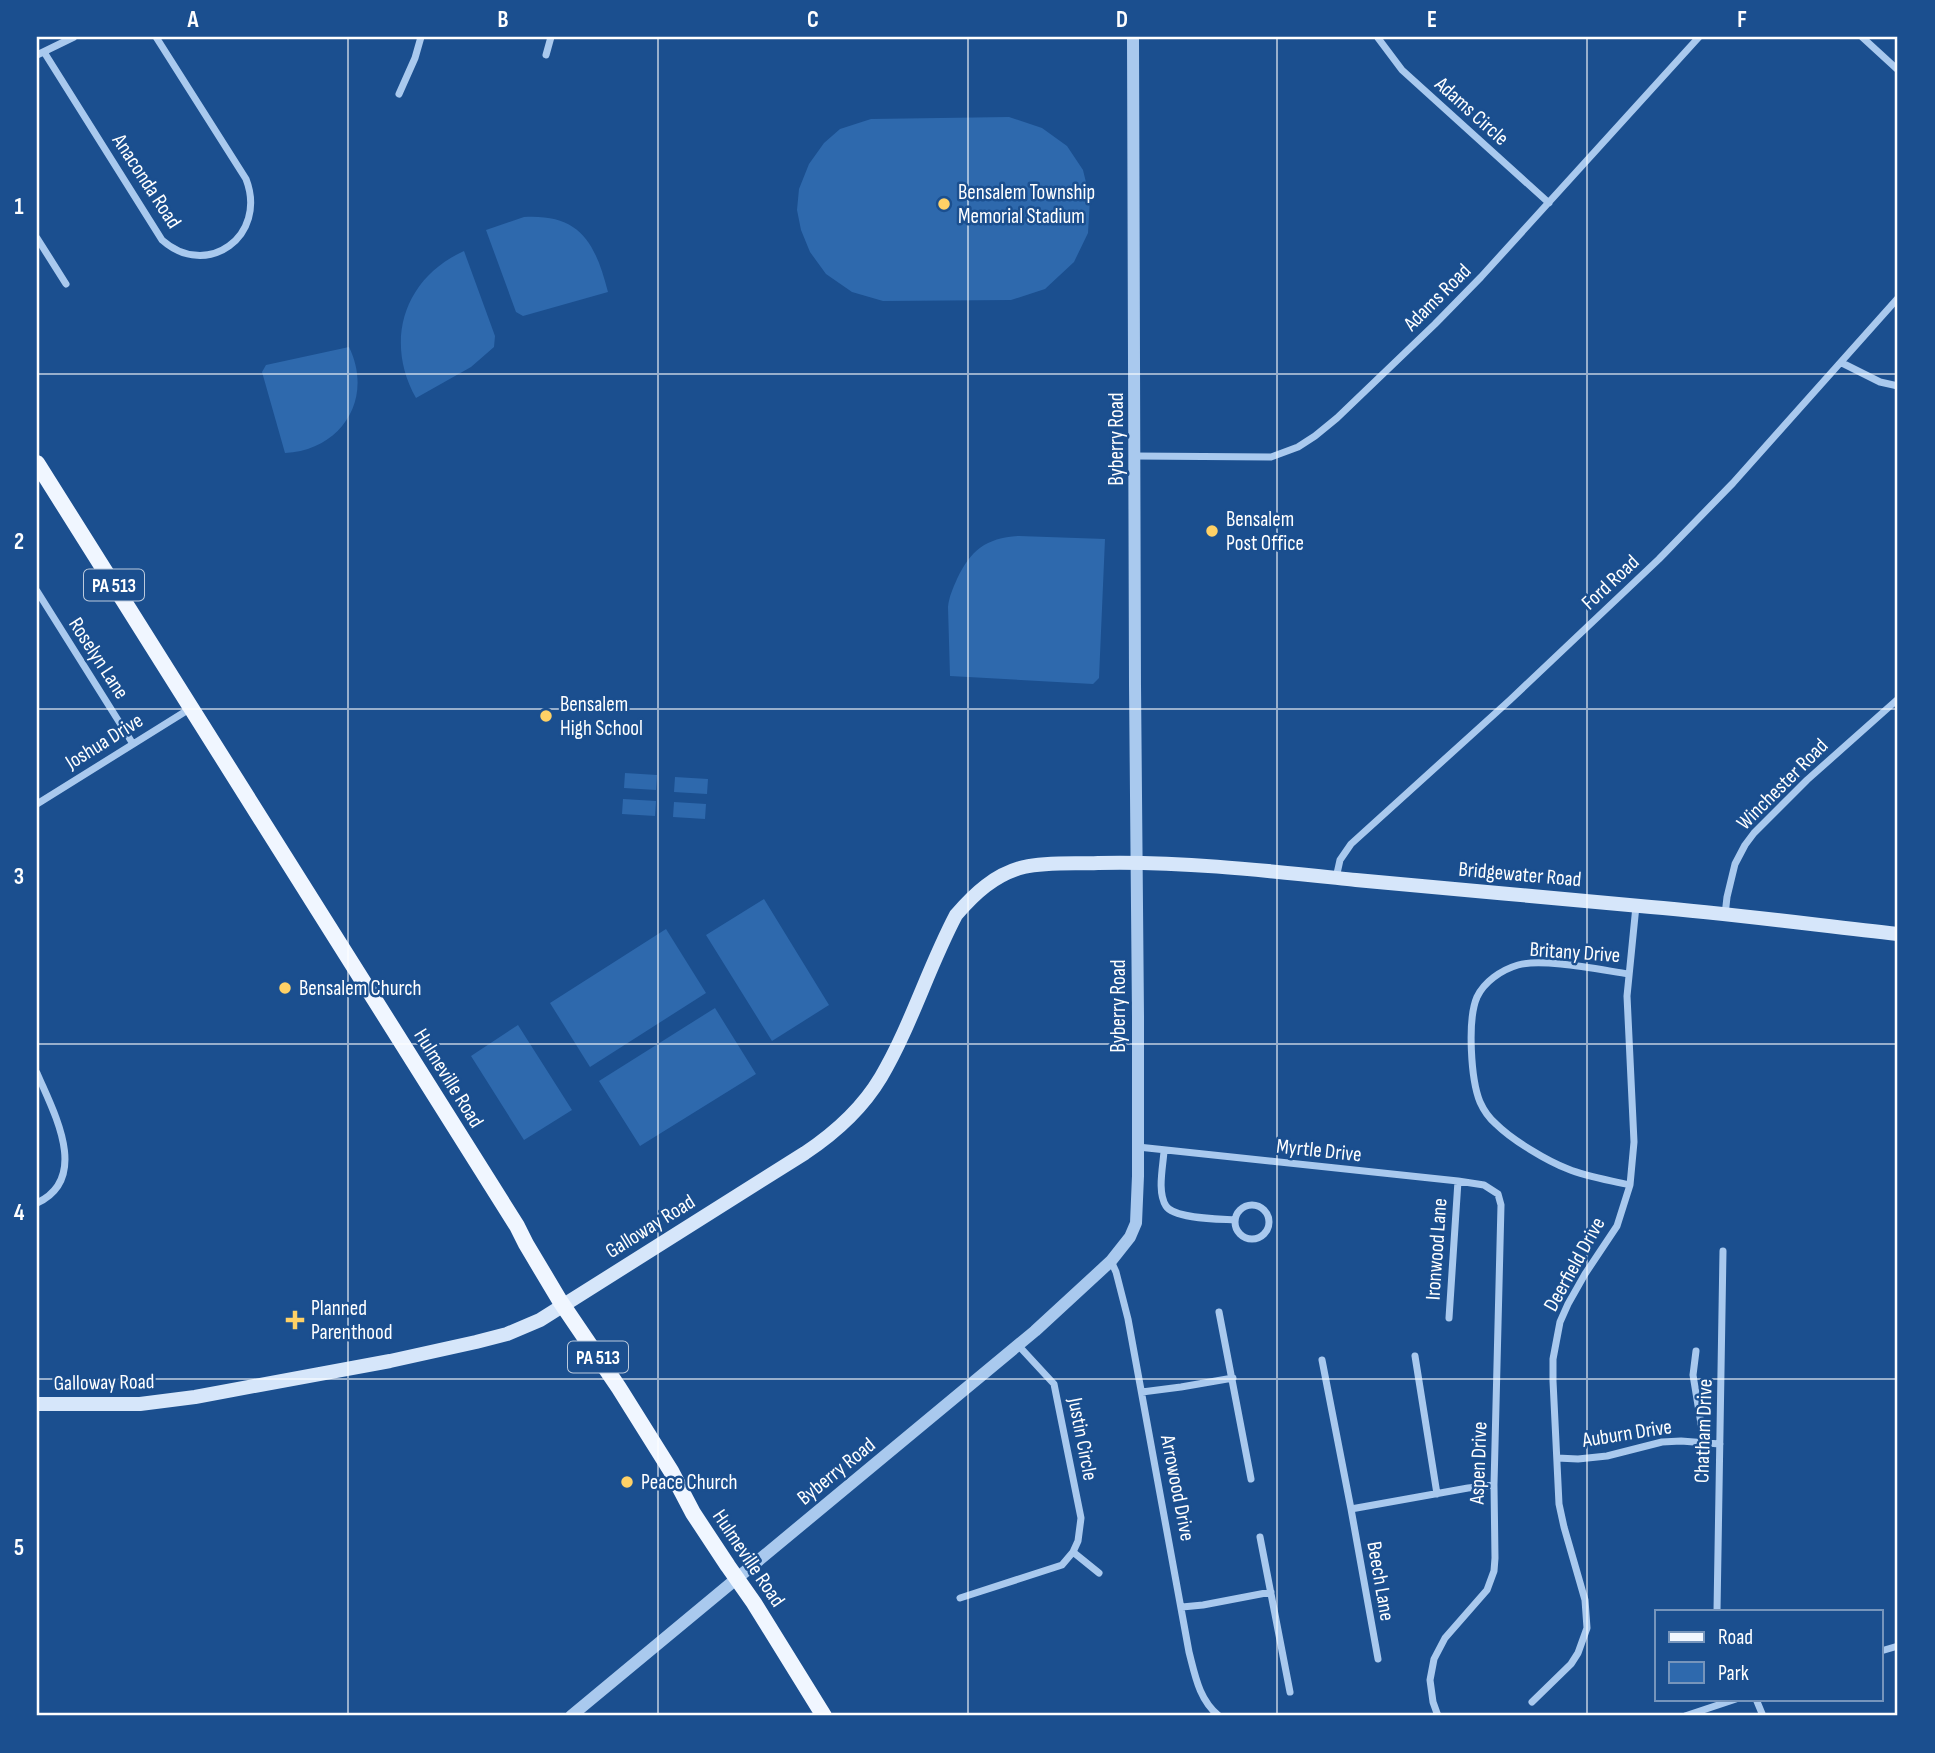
<svg xmlns="http://www.w3.org/2000/svg" width="1935" height="1753" font-family="'Sofia Sans Condensed',sans-serif">
<rect width="100%" height="100%" fill="#1b4f8f"/>
<!-- green -->
<path fill="#2e69ad" d="M1009,117L1042,128L1067,146L1083,170L1090,199L1088,233L1074,262L1045,289L1011,300L883,301L852,292L826,274L810,252L801,230L797,210L799,189L809,164L824,143L840,129L871,119Z
M524,217C580,214 595,242 608,292L523,316L516,312L486,230Z
M464,251L495,336L494,347L471,367L416,398C384,341 404,278 464,251Z
M349,347C374,398 342,450 285,453L262,372L266,365Z
M1019,536L1105,539L1099,678L1093,684L950,676L948,607C949,597 953,588 957,579C971,550 986,538 1019,536Z
M625,773L657,775L656,790L624,788Z
M675,777L708,779L707,794L674,792Z
M623,799L656,801L655,816L622,814Z
M674,802L706,804L705,819L673,817Z
M764,899L829,1005L772,1041L706,935Z
M666,929L706,993L590,1067L550,1003Z
M715,1008L756,1074L640,1146L599,1081Z
M518,1025L572,1110L524,1140L471,1056Z"/>
<g fill="none" stroke-linecap="round" stroke-linejoin="round">
<!-- minor -->
<path stroke="#a9c9ee" stroke-width="7" d="M1862,37L1898,70
M1378,38L1402,70L1549,203
M44,52L162,240C207,280 268,236 246,179L156,37
M37,55L74,37
M546,55L551,37
M399,94L415,58L421,37
M37,238L66,284
M1842,363L1880,382L1898,386
M1135,456L1271,457L1298,447L1315,436L1337,418L1435,324L1481,277L1699,37
M37,591L133,744
M37,804L191,708
M1336,878L1340,860L1351,844L1510,700L1659,559L1733,483L1898,298
M1725,915L1727,897L1735,864L1745,845L1754,833L1807,780L1898,699
M1629,974C1601,970 1543,958 1518,965C1501,970 1484,982 1477,997C1467,1020 1471,1080 1480,1102C1484,1111 1489,1118 1496,1124C1512,1140 1547,1161 1568,1169C1587,1177 1609,1180 1630,1185
M37,1073C53,1111 91,1178 37,1203
M1138,1147L1458,1181L1484,1185L1498,1194L1501,1205L1494,1485L1495,1558L1494,1571L1487,1590L1445,1638L1434,1659L1430,1680L1433,1702L1438,1716
M1164,1151C1163,1167 1157,1192 1166,1206C1174,1219 1220,1219 1235,1220
M1235 1222a17 17 0 1 1 34 0a17 17 0 1 1-34 0Z
M1111,1261L1116,1272L1128,1319L1189,1652C1195,1675 1199,1700 1219,1716
M1219,1312L1251,1479
M1449,1318L1458,1181
M1696,1351L1693,1375L1704,1442
M1415,1356L1437,1494
M1322,1360L1351,1509L1378,1659
M1142,1392L1181,1387L1233,1378
M1557,1458L1578,1459L1607,1456L1662,1442L1681,1441L1720,1444
M1351,1509L1468,1488L1494,1485
M1260,1537L1290,1692
M1073,1552L1099,1573
M960,1598L1062,1565L1073,1552L1078,1541L1081,1518L1054,1384L1018,1345
M1182,1607L1203,1605L1271,1592
M1717,1611L1723,1251
M1881,1651L1898,1646
M1756,1699L1763,1716
M1532,1702L1571,1664L1578,1653L1587,1628L1585,1600L1564,1527L1559,1504L1553,1381V1359L1560,1322L1568,1304L1585,1274L1617,1226L1630,1185L1634,1142L1627,996L1636,906
M1685,1716L1736,1699"/>
<!-- tertiary -->
<path stroke="#a9c9ee" stroke-width="12" d="M571,1716L1035,1331L1111,1261L1130,1237L1136,1223L1138,1176V1016L1135,685L1133,37"/>
<!-- secondary -->
<path stroke="#d6e6fa" stroke-width="14" d="M37,1404H140L195,1397L390,1361L476,1342L507,1334L540,1320L805,1153C835,1133 862,1109 881,1077C911,1026 928,968 956,915C974,894 995,874 1024,867C1047,862 1073,864 1098,863C1184,861 1270,871 1356,880C1454,889 1553,898 1651,907C1734,914 1816,925 1898,934"/>
<!-- primary -->
<path stroke="#f0f6ff" stroke-width="16" d="M37,463L517,1226L526,1244L560,1301L619,1388L671,1471L693,1513L728,1566L754,1603L824,1716"/>
</g>
<!-- grid -->
<path fill="none" stroke="#fff" stroke-width="2" stroke-opacity="0.55" d="M348,37V1716M658,37V1716M968,37V1716M1277,37V1716M1587,37V1716M37,374H1898M37,709H1898M37,1044H1898M37,1379H1898"/>
<!-- markers -->
<g fill="#ffd166" stroke="#1b4f8f" stroke-width="2.5">
<circle cx="944" cy="204" r="7"/>
<circle cx="1212" cy="531" r="7"/>
<circle cx="546" cy="716" r="7"/>
<circle cx="285" cy="988" r="7"/>
<path d="M291.5 1309.5h7v7h7v7h-7v7h-7v-7h-7v-7h7z"/>
<circle cx="627" cy="1482" r="7"/>
</g>
<g text-anchor="middle" stroke-width="5" stroke-linejoin="round" paint-order="stroke">
<!-- shield labels -->
<g fill="#1b4f8f" stroke="#bbcadd" stroke-width="2">
<rect x="84" y="569.5" width="60" height="31" rx="5"/>
<rect x="568" y="1341.5" width="60" height="31" rx="5"/>
</g>
<g font-size="19" font-weight="bold" fill="#fff">
<text x="114" y="592">PA 513</text>
<text x="598" y="1364">PA 513</text>
</g>
<!-- street labels -->
<g font-size="21" fill="#fff" stroke="#1b4f8f">
<text transform="translate(1472 111) rotate(42)" y="7">Adams Circle</text>
<text transform="translate(147 181) rotate(57)" y="7">Anaconda Road</text>
<text transform="translate(1437 297) rotate(-45)" y="7">Adams Road</text>
<text transform="translate(1116 439) rotate(-90)" y="7">Byberry Road</text>
<text transform="translate(1610 582) rotate(-43)" y="7">Ford Road</text>
<text transform="translate(99 658) rotate(57)" y="7">Roselyn Lane</text>
<text transform="translate(104 741) rotate(-32)" y="7">Joshua Drive</text>
<text transform="translate(1782 784) rotate(-45)" y="7">Winchester Road</text>
<text transform="translate(1520 874) rotate(5)" y="7">Bridgewater Road</text>
<text transform="translate(1575 952) rotate(4)" y="7">Britany Drive</text>
<text transform="translate(1118 1006) rotate(-90)" y="7">Byberry Road</text>
<text transform="translate(449 1078) rotate(58)" y="7">Hulmeville Road</text>
<text transform="translate(1319 1150) rotate(6)" y="7">Myrtle Drive</text>
<text transform="translate(650 1226) rotate(-32)" y="7">Galloway Road</text>
<text transform="translate(1436 1249) rotate(-86)" y="7">Ironwood Lane</text>
<text transform="translate(1574 1264) rotate(-61)" y="7">Deerfield Drive</text>
<text transform="translate(104 1382) rotate(-1)" y="7">Galloway Road</text>
<text transform="translate(1703 1431) rotate(-88)" y="7">Chatham Drive</text>
<text transform="translate(1627 1433) rotate(-9)" y="7">Auburn Drive</text>
<text transform="translate(1083 1439) rotate(79)" y="7">Justin Circle</text>
<text transform="translate(1478 1463) rotate(-88)" y="7">Aspen Drive</text>
<text transform="translate(836 1471) rotate(-39)" y="7">Byberry Road</text>
<text transform="translate(1178 1488) rotate(79)" y="7">Arrowood Drive</text>
<text transform="translate(749 1558) rotate(56)" y="7">Hulmeville Road</text>
<text transform="translate(1381 1581) rotate(80)" y="7">Beech Lane</text>
</g>
<!-- poi labels -->
<g font-size="21" fill="#fff" stroke="#1b4f8f" text-anchor="start">
<text x="958" y="199">Bensalem Township<tspan x="958" dy="24">Memorial Stadium</tspan></text>
<text x="1226" y="526">Bensalem<tspan x="1226" dy="24">Post Office</tspan></text>
<text x="560" y="711">Bensalem<tspan x="560" dy="24">High School</tspan></text>
<text x="299" y="995">Bensalem Church</text>
<text x="311" y="1315">Planned<tspan x="311" dy="24">Parenthood</tspan></text>
<text x="641" y="1489">Peace Church</text>
</g>
</g>
<!-- border -->
<rect width="1935" height="1753" fill="none" stroke="#1b4f8f" stroke-width="77"/>
<!-- legend -->
<rect x="1655" y="1610" width="228" height="91" fill="#1b4f8f" stroke="#7695bc" stroke-width="2"/>
<rect x="1669" y="1632" width="35" height="10" fill="#f0f6ff" stroke="#7695bc" stroke-width="2"/>
<text x="1718" y="1644" font-size="21" fill="#ffffff">Road</text>
<rect x="1669" y="1662" width="35" height="21" fill="#2e69ad" stroke="#7695bc" stroke-width="2"/>
<text x="1718" y="1680" font-size="21" fill="#ffffff">Park</text>
<rect x="38" y="38" width="1858" height="1676" fill="none" stroke="#fff" stroke-width="2.5"/>
<g font-size="23" text-anchor="middle" font-weight="bold" fill="#fff">
<text x="193" y="27">A</text>
<text x="503" y="27">B</text>
<text x="813" y="27">C</text>
<text x="1122" y="27">D</text>
<text x="1432" y="27">E</text>
<text x="1742" y="27">F</text>
<text x="19" y="214">1</text>
<text x="19" y="549">2</text>
<text x="19" y="884">3</text>
<text x="19" y="1220">4</text>
<text x="19" y="1555">5</text>
</g>
</svg>
